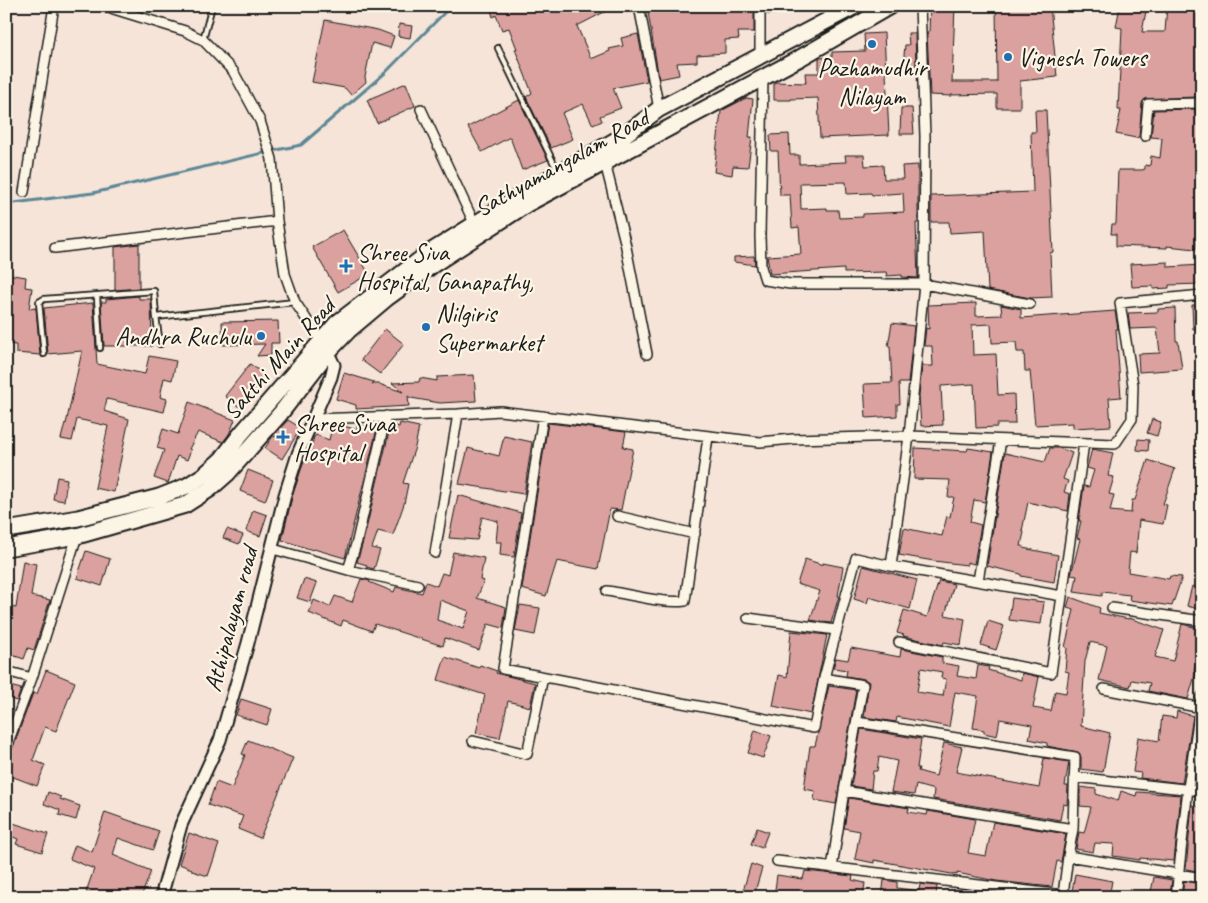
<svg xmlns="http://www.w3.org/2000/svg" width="1208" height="903" font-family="Caveat,sans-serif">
<rect width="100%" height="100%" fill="#f5e4d7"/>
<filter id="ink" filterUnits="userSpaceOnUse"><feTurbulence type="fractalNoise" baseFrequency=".02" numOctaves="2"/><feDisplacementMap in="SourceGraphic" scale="10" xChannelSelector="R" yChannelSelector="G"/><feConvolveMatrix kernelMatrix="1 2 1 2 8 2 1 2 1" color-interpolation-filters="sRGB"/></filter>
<g filter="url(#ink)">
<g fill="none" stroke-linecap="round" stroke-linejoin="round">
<!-- stream -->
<path stroke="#5c8796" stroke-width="3" d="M277,150L301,145L385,73L451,6
M6,204L93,193L263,153"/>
</g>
<!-- building -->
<path fill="#dba19f" stroke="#1c1c1c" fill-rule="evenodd" d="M490,6H616L577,26L591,59L610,51L609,49L623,46L621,38L638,34L647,81L613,88L621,108L600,116L602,121L593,125L583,104L562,113L573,139L551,148L526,97L532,93L515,49H517L509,28L502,30L496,15L493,17Z
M647,6H754V32H738L739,39L725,40V53L697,55V62L677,63L679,75L659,79Z
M766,6H775L776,14H766Z
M930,6H955L952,82H997L996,6H1050L1057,77L1020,81V108H997V94L951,95V96L930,95L927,32H929Z
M1120,6H1147L1142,32H1165L1167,6H1198L1196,97L1145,99L1142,103L1139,137L1136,138L1116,134L1121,110H1118L1122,28L1116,27Z
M325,20L378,30L394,36L390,48L372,43L365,77L366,82L351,95L345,88L312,82Z
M399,24L412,26L410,38L398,36Z
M884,33L889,135L820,138L818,98L791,99V100H774V82L806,83L805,73H819V58L832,57V52L865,51L864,34Z
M908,33H915L916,66H903L905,45H909Z
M406,83L415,106L377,123L367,100Z
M746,98L753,99L749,137H752L748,167L733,166L732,175L714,172L721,111Z
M519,100L548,160L522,170L510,137L482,152L468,127Z
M901,108H912L914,134H900Z
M1195,109V114H1202V193L1196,249L1167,246V248L1116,246V234H1111L1112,224H1116L1118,170H1142L1145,169V165L1150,166L1151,156L1160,158L1162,138L1151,137L1154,110Z
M1035,110H1046L1053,252L1050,253L1052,297L1030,298L988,290L985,231L950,233L949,222H931V196L1033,192L1031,132H1036Z
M789,134L790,155H799V164L846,162L845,155H864L865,166L883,165L884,179H903L902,166L918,165V223H916L918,278L902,277V275L887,276L886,272L844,273V269L770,274L767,256L801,254L799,227L792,228L790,195H780L778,151H771L770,135ZM846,182L847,194L871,193L872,195L903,193L904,212L863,214V217L839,218L838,210H827V208L801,209L800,183Z
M343,230L369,274L338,292L312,247Z
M139,244V288L115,290V247Z
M754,256L755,265L734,262V257Z
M1168,262V267L1202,265V284L1169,285V288L1153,289V286L1132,287L1130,264Z
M6,274L26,277L25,287L32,288L29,309L36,308L40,355L16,353V345L6,344Z
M139,296V299H151L152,346H104L101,302H106V299Z
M93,303L97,364L145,374L149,356L176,361L172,380L164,378L160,397L167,399L164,412L107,399L104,411L129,419L114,492L95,488L108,426L77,419L72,441L61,439L65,423L66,424L82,351L48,354L44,308Z
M976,303V316L1002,315L1001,305L1021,309V318L1115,311L1118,329H1116L1121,397L1109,398L1111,426L1073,428V423L1035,425L1030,371H1025L1024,352H1017L1016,342L992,343L991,324L972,325L973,355L996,354L998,395L1014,394L1015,424H997V427L976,428L974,384L941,386L943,425L921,426L919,395L922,366H933L932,346H924L926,328L929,329L928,305Z
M1192,305H1202V328L1193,329Z
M1175,308L1176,341H1178L1182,369L1139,372L1138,354L1160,353L1157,328L1130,329L1128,313L1158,312V309Z
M278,321L279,343H271V355L257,356L265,344L223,345L222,322Z
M892,323L914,326L908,383H899L900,404H897V416L866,418L864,384L892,383L890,346H888Z
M385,329L404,344L380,374L361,360Z
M250,364L265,375L240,408L225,396Z
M344,373L374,382L372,384H379L403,392L392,383L419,382L420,378L437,381V377L474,375L476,401L440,403L411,398L408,396L409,406L356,409V405L336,399Z
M189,402L235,420L229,434L223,442L198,432L189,449L191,450L187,460L177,456L168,483L154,478L164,450L157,448L163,429L178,434Z
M1152,419L1161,422L1157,436L1147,433Z
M288,420L301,428L282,459L265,448L273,436L277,437L275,434Z
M400,423L419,427L415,447L403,483L408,484L404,504L393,535L378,531L372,548L380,550L374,569L366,567L367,565L357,562L363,542L391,424L399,427Z
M548,423L626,432L623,447L633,449L621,510L610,509L598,569L557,561L546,596L522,589Z
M357,424L377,429L345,558L314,549L313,550L282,540L292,497L304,461L307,462L314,437L316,435L329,440L332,427L343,429L344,426L357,430Z
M504,436L532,442L524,494L459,484L468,448L499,456Z
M1138,439L1149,440L1148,451L1137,450Z
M915,448L967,451L968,448L993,452L985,502L974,500L970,522L981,525L974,564L967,562V565L934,561L899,555L904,528L942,536L947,516L950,517L954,497H948L950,480L914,479Z
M1050,448H1059L1072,453L1063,479L1068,481L1064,492L1070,494L1068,511L1028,502L1022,531L1024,532L1021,546H1023V548L1058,555L1054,582L1021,576V574L987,566L1005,453L1045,462Z
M1092,449L1113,453L1108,476L1114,477L1109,494L1114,495L1110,511L1131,513L1132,500H1135L1148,460L1175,469L1163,504L1167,505L1163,524L1139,520L1136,553L1130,552L1128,572L1169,579L1170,576L1182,577L1172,606L1129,600L1130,595L1102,592V596L1074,592L1077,576L1071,575L1080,539L1077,538L1081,521H1079L1084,486L1089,487L1094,470L1087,468Z
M248,470L273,480L265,501L240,491Z
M57,477L67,479L64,501L53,499Z
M458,495L521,513L514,557L500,555L501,542H496L498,521L482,517L477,540L449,538Z
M253,510L267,515L260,536L246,531Z
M227,529L243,535L239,544L223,538Z
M86,551L110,559L102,586L77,578Z
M453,552L484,558L480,580L484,581L477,598L506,607L503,628L488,624L479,650L445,638L443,646L375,624L372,631L343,620L341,626L309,613L314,600L330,607L335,596L352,602L361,579L370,581L369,582L394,592L396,587L422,593L426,582L437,586L442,573L448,575ZM440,600L469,611L463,629L437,620Z
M805,559L823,565V563L843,567L838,596H839L831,623L810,620L820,591L797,584Z
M23,561L36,564L31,596L50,600L34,650L28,648L24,659L6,653V606L16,608Z
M863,566L917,580L910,609L869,597L867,603L854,599Z
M304,579L317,583L310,602L297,598Z
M939,581L954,584L945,615L965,619L961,645L944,642L943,645L903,636L904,635L897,633L904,610L927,617Z
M1192,586L1202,589V610L1187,606Z
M1070,597L1100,608L1099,613L1129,619V618L1164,630L1155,657L1173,661L1182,624L1202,629V642L1194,671L1196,672L1188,699L1148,691L1150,683L1132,680L1130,687L1099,680L1107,646L1090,642L1085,661L1081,726L1110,733L1103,772L1081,769V757L1078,752L1047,746V743L1029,739L1032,725L1000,719L997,736L984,733V730L973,728L978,696L955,692L949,727L897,717L896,722L864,717L869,682L864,679L846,676L847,670L833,668L836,658L848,660L851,648L900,657L901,649L942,657V663L959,666L957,676L976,679L978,665L989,667L988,670L1021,680L1022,673L1039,677L1033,708L1051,711L1055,691L1066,693L1069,672L1065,671L1067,648L1065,647L1074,610L1067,608ZM921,668L942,672L941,678L946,679L943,696L917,692Z
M1012,598L1044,602L1041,624L1009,620Z
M520,605L540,608L535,635L515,631Z
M988,621L1004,626L996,650L981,645Z
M791,631L827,635L811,714L773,706L779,675L787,677Z
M445,657L479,668L480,665L497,671L496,673L535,683L530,707L508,701L500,738L476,733L485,695L438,680Z
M46,670L75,682L56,731L45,727L33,760L45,765L37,786L11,776L12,774L6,772V754L12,750L33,693L37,694Z
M6,685L21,689L17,701L6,698Z
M829,686L856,690L836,804L814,800L815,791L804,789L810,746H815Z
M241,699L272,709L267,725L236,715Z
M1177,711L1193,716L1182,783L1140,778L1141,773L1133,772L1138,737L1159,741L1162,716L1176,718Z
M861,729L921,739L917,768H919L918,771L936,776L944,743L962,747L956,772L1039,788L1044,758L1069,762L1065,786H1068L1067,805L1063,804L1060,820L933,799L934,790L916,785L914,795L891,792L897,761L879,757L877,771H873L871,789L851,786Z
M755,730L771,736L763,758L748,753Z
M1202,739V785L1195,784Z
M248,740L293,758L260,838L238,829L243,816L208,805L216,782L232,788L245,755L242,754Z
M1080,787L1096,789V794L1118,801L1121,791L1136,796L1137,792L1181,795L1174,861L1140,858V860L1113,856L1114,844L1095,843L1093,852L1076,849L1079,832L1084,833L1091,807L1080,806Z
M48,792L61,797L60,799L80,806L76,820L59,815L60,810L44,804Z
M849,798L909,808L908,812L927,815L928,811L975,819L968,853L986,856L993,822L1066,834L1061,862L1057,861L1052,887L996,881L957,873V875L874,860V863L855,859L860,831L844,828Z
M1192,805L1202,808V872L1186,869Z
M105,812L159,831L153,850L118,838L113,855L151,871L141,897H100L86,892L94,869L70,859L75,845L92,852Z
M13,823L48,834L42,852L16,844L18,839L8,835Z
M757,828L768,832L762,848L751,844Z
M189,833L219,844L208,876L192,871V869L179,864Z
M751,864L762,868L754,895L743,891Z
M805,871L853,876L852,880L865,883L863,897H774L777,875L803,879Z
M1075,874L1112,881L1109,897H1071Z
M1154,877L1172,880L1170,897H1150Z
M884,880L897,882V888L919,891L920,884L937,886L936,897H882Z
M1184,881L1202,884V897H1182Z"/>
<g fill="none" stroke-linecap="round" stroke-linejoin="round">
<defs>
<path id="service" d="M203,40L212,6
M498,48L558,172
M97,296L100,348
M156,317L160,344
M44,354L39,302L44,299L154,291L156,317L295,302"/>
<path id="minor" d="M104,6L185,31L203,40L233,71L260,121L272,159L277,221L285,274L295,302L321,341
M639,6L659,109
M760,6V55
M763,78L760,236L761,267L765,280L790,284H924L1030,304
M421,109L475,225
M1145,136L1148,104L1202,103
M605,163L625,242L647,354
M24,192L54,6
M55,248L277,221
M543,416L503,669L814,728L824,678
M314,419L458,414L500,411L760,442L793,439L909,436L924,284L925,136L920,6
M617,516L695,534
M273,549L348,570L357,541L386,416
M435,553L458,414
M891,566L1062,596
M348,570L418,585
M978,581L1001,440
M607,591C629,594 664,604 685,601L708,437
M1112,608L1202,621
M748,618L836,630
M899,642L1051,673L1084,443
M6,671L32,678
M1104,689L1202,708
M857,722L1075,757L1073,829
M473,741L527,754L543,677
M6,748L32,678L77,536
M1074,777L1202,791
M1068,856L1202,878
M777,861L1063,895L1068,856L1073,829L844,791L863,685L824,678L856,558L891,566L909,436L1115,444L1132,419L1133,385L1120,303L1202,295
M832,868L844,791
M6,896L8,897
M1176,897L1188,788L1202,696"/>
<path id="tertiary" d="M161,897L181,825L220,740L248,643L285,495L298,454L331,377L334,365L325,347"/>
<path id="trunk" d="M6,530L78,518L159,497L187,486L204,475L222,459L241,434L337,323L430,252L531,189L623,136L659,109L855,6
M6,548L77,536L185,505L210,489L227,474L280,414L328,352L349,330L387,298L434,264L527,204L800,58L890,6"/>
</defs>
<!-- service casing -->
<use href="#service" stroke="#1c1c1c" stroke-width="8"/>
<!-- minor casing -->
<use href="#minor" stroke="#1c1c1c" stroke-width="12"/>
<!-- tertiary casing -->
<use href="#tertiary" stroke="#1c1c1c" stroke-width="15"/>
<!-- trunk casing -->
<use href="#trunk" stroke="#1c1c1c" stroke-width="19"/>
<!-- service -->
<use href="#service" stroke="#fcf5e5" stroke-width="4.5"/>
<!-- minor -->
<use href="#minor" stroke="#fcf5e5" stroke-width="9"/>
<!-- tertiary -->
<use href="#tertiary" stroke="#fcf5e5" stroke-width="11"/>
<!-- trunk -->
<use href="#trunk" stroke="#fcf5e5" stroke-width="15"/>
</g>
</g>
<!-- markers -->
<g fill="#1f6fb2" stroke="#fcf5e5" stroke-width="2">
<circle cx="872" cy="44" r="5"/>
<circle cx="1008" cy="57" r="5"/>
<path d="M343.5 258.5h5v5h5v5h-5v5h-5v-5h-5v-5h5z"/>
<circle cx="426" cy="327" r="5"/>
<circle cx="261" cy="336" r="5"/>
<path d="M280.5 429.5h5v5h5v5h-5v5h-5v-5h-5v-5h5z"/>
</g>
<g text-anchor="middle" stroke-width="4.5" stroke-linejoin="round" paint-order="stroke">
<!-- poi labels -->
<g font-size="25" fill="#1c1c1c" stroke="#fcf5e5" text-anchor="start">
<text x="1018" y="66">Vignesh Towers</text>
<text x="872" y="76" text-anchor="middle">Pazhamudhir<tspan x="872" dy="29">Nilayam</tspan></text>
<text x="357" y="261">Shree Siva<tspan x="357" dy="29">Hospital, Ganapathy,</tspan></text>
<text x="436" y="322">Nilgiris<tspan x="436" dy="29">Supermarket</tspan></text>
<text x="251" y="345" text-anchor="end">Andhra Ruchulu</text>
<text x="294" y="432">Shree Sivaa<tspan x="294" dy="29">Hospital</tspan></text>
</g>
<!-- street labels -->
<g font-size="25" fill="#1c1c1c" stroke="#fcf5e5">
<text transform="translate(561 162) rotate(-29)" y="9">Sathyamangalam Road</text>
<text transform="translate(278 358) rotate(-48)" y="9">Sakthi Main Road</text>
<text transform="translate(230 619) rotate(-75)" y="9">Athipalayam road</text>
</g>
</g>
<!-- margin -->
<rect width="1208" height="903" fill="none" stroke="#fcf5e5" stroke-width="25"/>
<rect x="12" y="12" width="1183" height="878" fill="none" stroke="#1c1c1c" stroke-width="2" filter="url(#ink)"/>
</svg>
